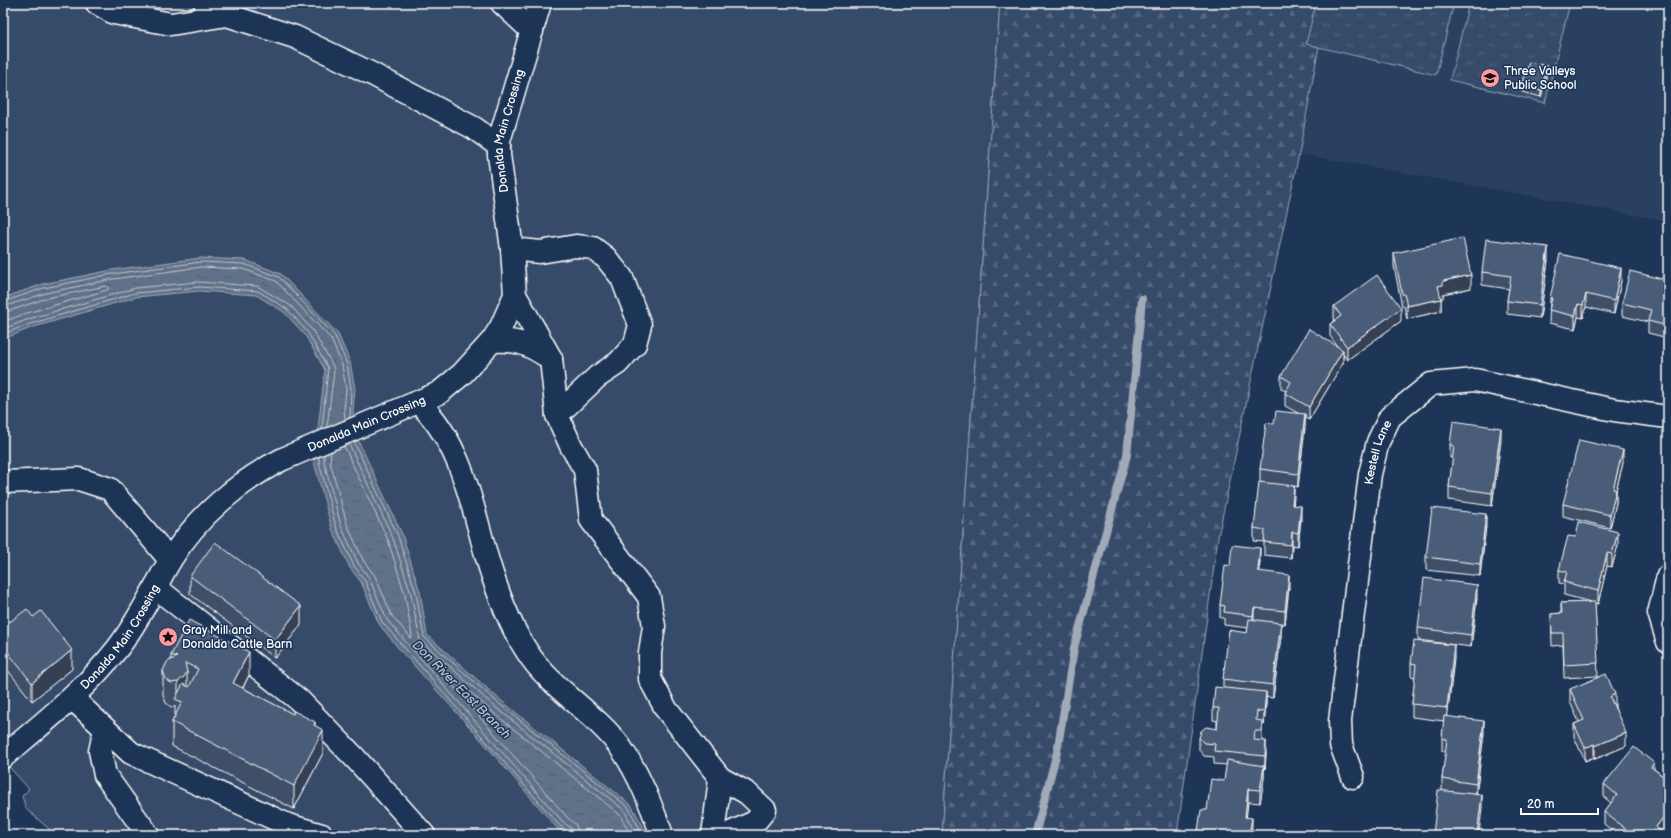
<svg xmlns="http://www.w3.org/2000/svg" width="1671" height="838" font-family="'Balsamiq Sans',sans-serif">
<defs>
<pattern id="forest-firs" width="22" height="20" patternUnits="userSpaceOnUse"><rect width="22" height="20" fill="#364b69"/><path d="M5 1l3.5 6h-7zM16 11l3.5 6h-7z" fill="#546680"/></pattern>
<pattern id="park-tufts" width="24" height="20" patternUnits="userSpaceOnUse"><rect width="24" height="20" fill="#364b69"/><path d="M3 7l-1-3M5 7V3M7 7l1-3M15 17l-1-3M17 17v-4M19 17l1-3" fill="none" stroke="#546680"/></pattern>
<pattern id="water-ripples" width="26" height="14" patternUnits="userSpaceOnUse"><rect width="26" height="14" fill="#617289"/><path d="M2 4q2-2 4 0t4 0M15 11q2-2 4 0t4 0" fill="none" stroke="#555d67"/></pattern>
</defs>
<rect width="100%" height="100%" fill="#1d3557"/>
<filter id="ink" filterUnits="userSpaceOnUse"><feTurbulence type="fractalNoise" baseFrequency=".025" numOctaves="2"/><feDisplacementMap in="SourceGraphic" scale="8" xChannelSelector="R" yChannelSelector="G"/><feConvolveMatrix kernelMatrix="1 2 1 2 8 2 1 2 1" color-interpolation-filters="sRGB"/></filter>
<g filter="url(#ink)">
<!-- built -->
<path fill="#2a4161" d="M1327,3H1668V221L1299,154Z"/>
<!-- grass -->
<path fill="#364b69" stroke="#9aa5b4" d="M3,3H1000L942,835H56L26,809L22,796L29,789L3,760Z"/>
<!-- forest -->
<path fill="url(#forest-firs)" stroke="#9aa5b4" d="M1000,3H1327L1299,154L1218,537L1177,835H942Z"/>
<!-- park -->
<path fill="url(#park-tufts)" stroke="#9aa5b4" d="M1316,3H1454L1436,75L1306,44Z
M1469,3H1570L1545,103L1450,80Z"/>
<!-- water -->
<path fill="url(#water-ripples)" stroke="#a0aab8" d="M200,258L245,260L281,274L338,334L350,362L355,389L353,411L357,438L402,534L420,592L427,635L498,698L631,805L648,835H566L556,827L477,735L399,649L379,624L361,582L350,568L332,529L314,462L325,370L305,335L284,312L256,295L199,291L136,297L31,328L3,339V298L43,284L112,270Z"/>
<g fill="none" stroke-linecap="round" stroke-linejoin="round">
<!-- shore -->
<path stroke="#c0c7d0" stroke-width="1" d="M3,302L44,288L112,274L201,262L244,264L279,277L335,336L347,364L351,389L350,418
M3,307L46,293L113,279L201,267L243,269L276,281L331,339L342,365L346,389L344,410L345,420
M3,313L47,298L106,286L109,288L107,290L27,313L3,322
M3,329L29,319L135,288L198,282L257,286L291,306L313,331L333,366L334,371L327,427
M3,334L30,324L135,293L199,287L258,291L287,309L308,333L328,368L322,429
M354,442L398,536L416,593L424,637L496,701L628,807L643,835
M349,444L393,538L411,594L420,640L493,705L624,810L637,835
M331,452L330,462L347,524L363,560L375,576L392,616L411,638L412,636L405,595L388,540L344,446
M324,455V462L341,526L358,563L369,578L387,620L562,821L571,828L573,835
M319,457V462L336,527L354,566L365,581L382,622L558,824L567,831L568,835
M579,835L576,825L566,816L440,671V668H443L489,709L619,814L631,835"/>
<!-- stream -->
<path stroke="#a0aab8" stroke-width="8" d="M1035,835L1057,752L1074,648L1127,455L1142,299"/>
<defs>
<g id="minor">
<path d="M97,3L114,13L171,24L227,15"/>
<path d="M205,3L227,15L295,37L372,74L474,128L499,146"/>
<path d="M502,3L532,31"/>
<path d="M512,249L540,252L576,246L593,248L606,258L622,278L640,325L635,344L618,363L597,377L557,415"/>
<path d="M515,295L551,359L557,415L571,446L585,470L591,520L649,597L654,626L650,653V679L666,709L720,778L747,793L765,810L755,822L726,835"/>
<path d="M492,341C519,339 530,345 551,359"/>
<path d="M419,403C461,442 472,505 487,558C496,588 509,624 526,650C550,689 594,711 621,748C639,774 651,805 662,835"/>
<path d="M3,482L79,479L110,489L170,560"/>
<path d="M1668,576L1659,613L1668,642"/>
<path d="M155,587L299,700L356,759L424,835"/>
<path d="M72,698L131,753L288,825L322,835"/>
<path d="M105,729L100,751L105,775L148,835"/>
<path id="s1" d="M3,757C43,723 84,691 117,649C139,621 153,589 171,559C197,517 239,481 283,459L439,393L462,374L492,341L501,327L515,295L512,249L499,155V141L540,3"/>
<path id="s2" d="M1353,777L1341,745L1340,721L1370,474L1378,442L1390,417L1431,384L1475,380L1614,410L1668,417"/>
<path d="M713,835L720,778"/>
</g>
</defs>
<!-- minor casing -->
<use href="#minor" stroke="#fff" stroke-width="25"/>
<!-- minor -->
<use href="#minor" stroke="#1d3557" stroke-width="22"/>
</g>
<!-- wall -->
<path fill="#405068" stroke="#fff" d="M1547,73L1541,97L1522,92V86Z
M1394,253L1471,288L1443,294V298H1441V311L1407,319L1404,306L1402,307L1394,266Z
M1668,259V338L1648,333V322L1622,316V303L1662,279Z
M1548,260L1540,318L1507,314V301L1509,289L1482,285V272Z
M1621,281L1614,314L1586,307L1583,318L1578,317L1575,329L1549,323L1550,298Z
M1334,306L1401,321L1347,360L1343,354V363L1309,420L1305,418V427L1298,487L1294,486L1293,505L1301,519L1298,546L1292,545L1291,558L1264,555V542L1254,541V528L1260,482V469L1274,424L1298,413L1285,406V393L1286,391L1281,389V376L1337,346L1330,336V324L1335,320L1334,319Z
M1501,440L1492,506L1449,500V487L1453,458H1450V445Z
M1623,463L1616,490V503L1610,528L1563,516V504Z
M1486,526L1480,576L1426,570V557Z
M1576,537L1618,545L1612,567L1607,566L1598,604L1595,603L1598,676L1564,678L1563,645L1552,646L1551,614L1561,613V603L1591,602L1564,595V584L1559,583V570Z
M1260,561L1259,571L1289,587L1285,624L1281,623V636L1273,698L1266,697V704L1264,725L1262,724V741L1266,754L1265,769H1264V778L1260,803L1248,802L1246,817L1252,831L1251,835H1198V831L1207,810L1224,781L1227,765L1214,764V757L1204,756L1199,750V738L1217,729V721L1213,720V708L1223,688V679L1247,633L1248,628L1224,625V618H1220V605L1230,566Z
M190,576L301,625L275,658L190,594Z
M1477,598L1471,647L1418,640V628Z
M33,617L72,669L32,701L3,664V627Z
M171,655L249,675L243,688L315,726L323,753L294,809L172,746V722L175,716V706L171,707L166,703L163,695V671L171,660Z
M1454,658L1447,717L1484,733L1476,794L1482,808L1442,791V779L1446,751H1442V738L1444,721L1412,717V704L1415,677L1411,676V663Z
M1570,689L1615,707L1626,746L1595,759L1594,757L1585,761L1574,737V724L1579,722L1570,702Z
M1654,769L1668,780V824L1661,832V835H1617L1604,824V812L1611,803L1604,797V784Z"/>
<!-- shaded-wall -->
<path fill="#344155" stroke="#fff" d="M1547,66V73L1541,97V91Z
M1548,247V260L1540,318V305Z
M1621,268V281L1614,314V301Z
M1471,275V288L1443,294V298L1438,299V286L1443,281Z
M1586,294V307L1583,318V305Z
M1441,299V311L1407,319V306Z
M1578,304V317L1575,329V316Z
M1401,308V321L1347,360V347Z
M1343,350V363L1309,420V407Z
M1305,414V427L1298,487V474Z
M1501,428V440L1492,506V493Z
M1623,450V463L1613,502V489Z
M1294,486V498L1292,518V505Z
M1616,490V503L1610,528V515Z
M1301,506V519L1298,546V533Z
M1486,514V526L1480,576V564Z
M1292,532V545L1291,558V545Z
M1618,532V545L1612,567V554Z
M1260,548V561L1258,584V571Z
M1607,553V566L1598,604V591Z
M1289,575V587L1285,624V611Z
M1477,585V598L1471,647V635Z
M301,606V625L275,658V640Z
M1254,608V620L1253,628V616Z
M1281,623V636L1273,698V685Z
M1454,645V658L1447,721V708Z
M72,650V669L32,701V683Z
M249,652V675L233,707V683Z
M187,672V695L178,700V682Z
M1266,692V704L1264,725V712Z
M1615,694V707L1610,697Z
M1484,721V733L1476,796V784Z
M315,722V744L323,730V753L294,809V786L314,725Z
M1626,733V746L1595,759V746Z
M1266,741V754L1265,769V756Z
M1594,744V757L1585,761V748Z
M1654,763V776L1651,767Z
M1264,766V778L1260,803V790Z
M1248,789V802L1245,830V817Z
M1482,795V808L1479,835H1477Z
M1668,811V824L1661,832V835H1656V827Z
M1252,818V831L1251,835H1249Z"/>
<!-- building -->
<path fill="#4a5d79" stroke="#fff" d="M1529,62L1547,66L1541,91L1522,86Z
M1463,238L1471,275L1443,281V285L1438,286L1441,299L1407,306L1404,294H1402L1394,253Z
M1486,239L1548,247L1540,305L1507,301L1511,276L1482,272Z
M1560,254L1621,268L1614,301L1586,294L1583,305L1578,304L1575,316L1549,310L1552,298H1550Z
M1668,259V326L1648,321L1651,310L1622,303L1630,271L1662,279Z
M1377,275L1401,308L1347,347L1330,324L1341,316L1334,306Z
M1309,329L1343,350L1309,407L1285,393L1291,382L1281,376Z
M1276,411L1305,414L1298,474L1260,469L1266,423L1274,424Z
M1453,421L1501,428L1492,493L1449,487L1454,446L1450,445Z
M1579,440L1623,450L1613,489L1616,490L1610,515L1563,504Z
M1259,482L1294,486L1292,505L1301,506L1298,533L1292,532L1291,545L1264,542L1265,530L1254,528Z
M1432,508L1486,514L1480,564L1426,557Z
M1579,522L1618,532L1612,554L1607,553L1598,591L1564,582L1567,572L1559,570L1568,536L1576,537Z
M215,542L301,606L275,640L190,576Z
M1232,545L1260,548L1258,571L1289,575L1285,611L1254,608L1253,616L1224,612L1225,606L1220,605L1225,565L1230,566Z
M1424,578L1477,585L1471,635L1418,628Z
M1595,602L1598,663L1564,665L1563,633H1552L1551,614L1562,613L1561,603Z
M27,609L33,617L41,611L72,650L32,683L3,646V627Z
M1249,619L1281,623L1273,685L1223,679L1229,630L1247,633Z
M189,620L249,652L233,683L293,714L294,711L315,722L314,725L323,730L294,786L172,722L182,702L175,699L183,684L189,687L198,669L185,663L187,672L184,677L178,682L171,683L166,679L163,671L167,662L177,657L171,655Z
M1414,641L1454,645L1447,708L1412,704L1416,664L1411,663Z
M1606,674L1615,694L1610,697L1626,733L1595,746L1594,744L1585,748L1574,724L1584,720L1570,689Z
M1215,687L1266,692L1264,712L1257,711L1256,720L1262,721V731H1255L1254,740L1266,741L1265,756L1214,751L1215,744L1204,743L1199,738L1201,731L1206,727L1217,729L1219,708H1213Z
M1444,716L1484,721L1476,784L1442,779L1447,739L1442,738Z
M1634,747L1654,763L1651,767L1668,780V811L1656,827L1661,831L1659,835H1633L1604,812L1617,795L1604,784Z
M1227,760L1264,766L1260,790L1248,789L1245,817L1252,818L1249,835H1226L1198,831L1201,810H1207L1211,779L1224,781Z
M1438,790L1482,795L1477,835H1433Z"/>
</g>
<!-- icons -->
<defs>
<symbol id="school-disc" viewBox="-11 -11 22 22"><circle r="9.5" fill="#ff9aa2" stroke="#1d3557"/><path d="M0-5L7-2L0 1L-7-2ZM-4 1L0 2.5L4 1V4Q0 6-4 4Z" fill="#111"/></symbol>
<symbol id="sight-disc" viewBox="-11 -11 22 22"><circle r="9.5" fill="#ff9aa2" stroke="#1d3557"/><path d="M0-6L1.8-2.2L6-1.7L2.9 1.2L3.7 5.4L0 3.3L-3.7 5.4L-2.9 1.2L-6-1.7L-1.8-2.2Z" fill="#111"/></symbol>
</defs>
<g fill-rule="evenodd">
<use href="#school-disc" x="1479" y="67" width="22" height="22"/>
<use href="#sight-disc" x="157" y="626" width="22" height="22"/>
</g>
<g text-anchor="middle" stroke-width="3" stroke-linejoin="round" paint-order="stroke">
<!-- poi labels -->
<g font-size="12" fill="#fff" stroke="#1d3557" text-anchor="start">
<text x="1504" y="75">Three Valleys<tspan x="1504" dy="14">Public School</tspan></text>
<text x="182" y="634">Gray Mill and<tspan x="182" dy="14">Donalda Cattle Barn</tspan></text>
</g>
<!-- street labels -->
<g font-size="12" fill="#fff" stroke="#1d3557">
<text dy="4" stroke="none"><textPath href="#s1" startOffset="876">Donalda Main Crossing</textPath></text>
<text dy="4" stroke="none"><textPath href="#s1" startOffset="505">Donalda Main Crossing</textPath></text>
<text dy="4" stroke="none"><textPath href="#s2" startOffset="330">Kestell Lane</textPath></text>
<text dy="4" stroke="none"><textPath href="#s1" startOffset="169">Donalda Main Crossing</textPath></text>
</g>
<!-- water labels -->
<g font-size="13" font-style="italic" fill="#b8c0ca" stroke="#1d3557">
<text transform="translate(462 689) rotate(45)" y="5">Don River East Branch</text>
</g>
</g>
<!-- margin -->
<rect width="1671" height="838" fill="none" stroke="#1d3557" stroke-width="16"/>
<rect x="8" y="8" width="1655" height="822" fill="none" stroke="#fff" stroke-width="1.5" filter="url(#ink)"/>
<!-- scale -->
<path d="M1521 808v6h77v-6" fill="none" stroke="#ffffff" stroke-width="2"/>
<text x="1527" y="808" font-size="12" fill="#ffffff" stroke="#1d3557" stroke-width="3" paint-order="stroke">20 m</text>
</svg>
